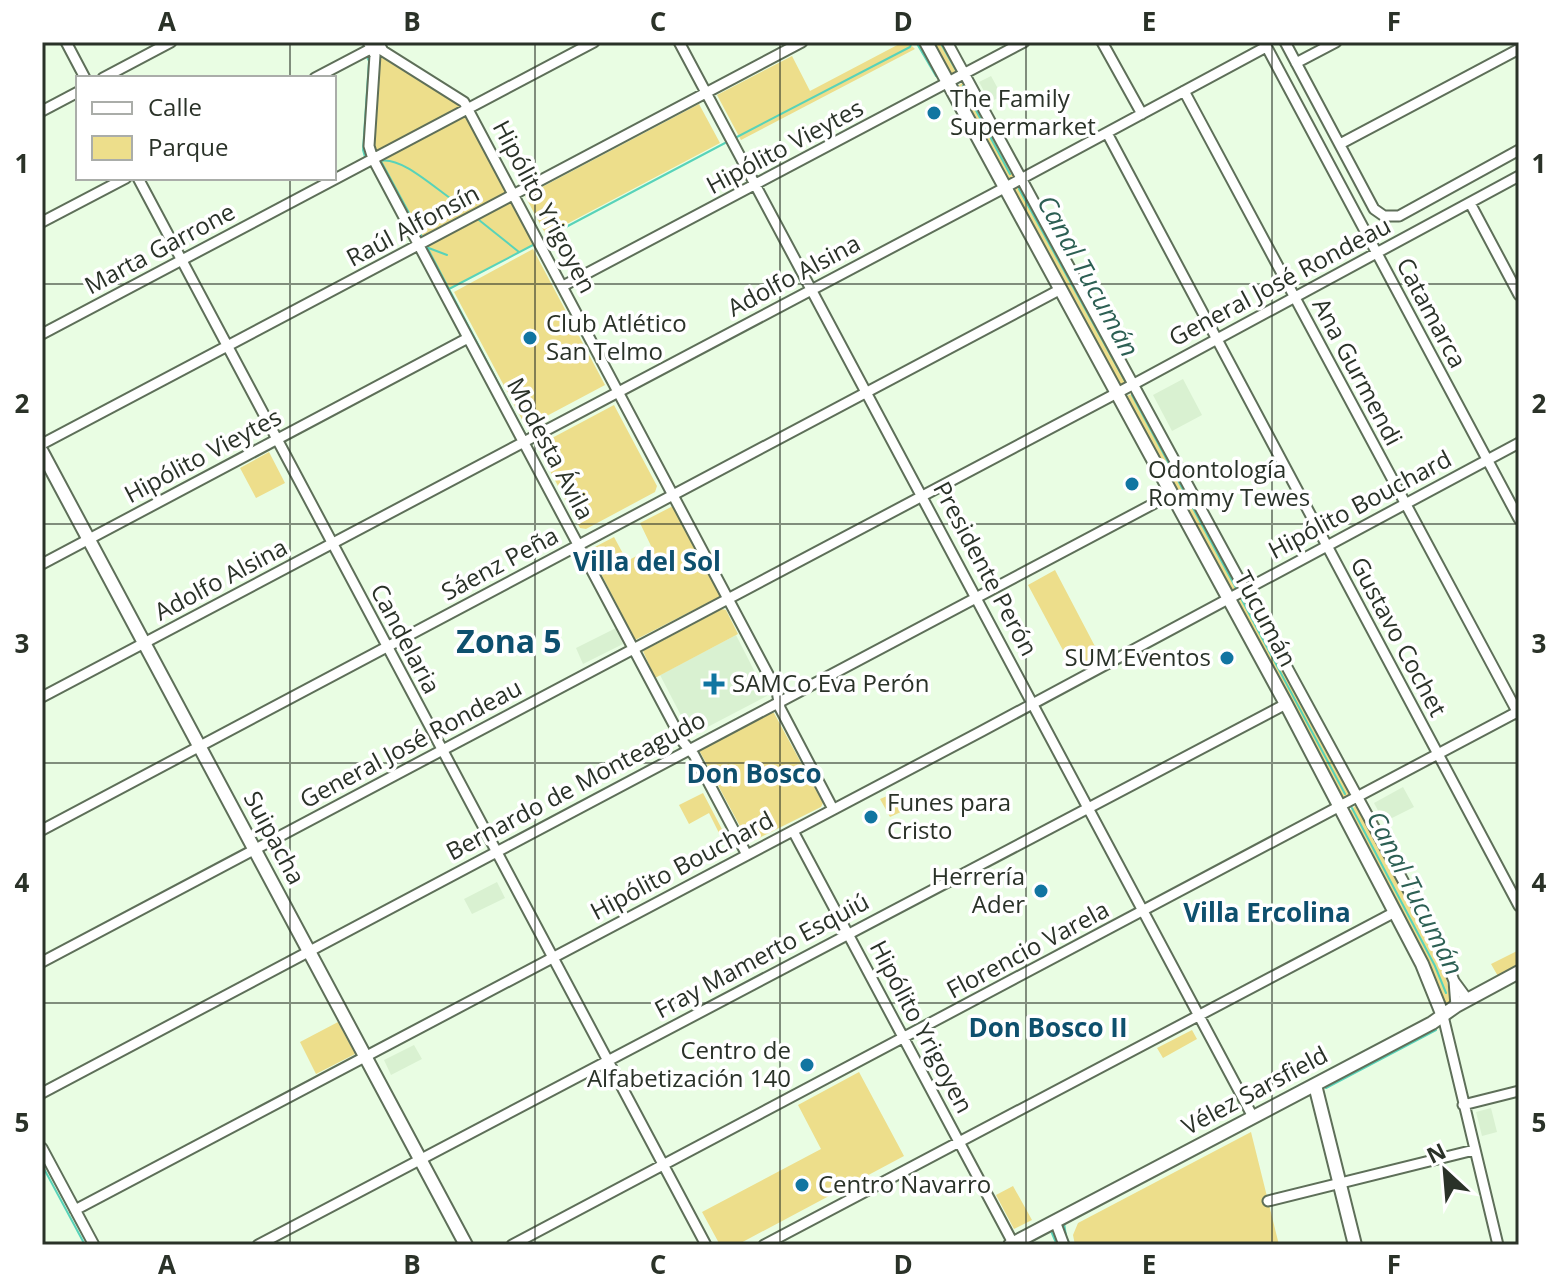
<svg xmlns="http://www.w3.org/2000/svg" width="1561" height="1287" font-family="'Open Sans',sans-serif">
<rect width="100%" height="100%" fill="#e9fde3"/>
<!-- built -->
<path fill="#d9f1d1" d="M991,76L1002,96L990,102L979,82Z
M1183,379L1202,415L1172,431L1153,395Z
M616,628L623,644L583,664L576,648Z
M736,635L767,696L698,732L688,729L660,675Z
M1403,787L1414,807L1384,822L1374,803Z
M497,882L505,898L472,914L464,899Z
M414,1045L422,1059L391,1075L384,1060Z
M1491,1108L1497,1132L1482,1136L1476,1112Z"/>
<!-- green -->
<path fill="#edde8b" d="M903,42H908L915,49L741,140L717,95L792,56L810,91Z
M931,42H945L960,72L952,77Z
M379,56L462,107L377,155L372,151Z
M964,82L1016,175L1011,180L1006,176L958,89L959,85Z
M699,104L720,143L546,235L525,196Z
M468,109L540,241L443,292L373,159Z
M1022,185L1128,376L1125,385L1117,383L1077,303L1065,287L1014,190L1016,187Z
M533,249L605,385L526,427L454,292Z
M1134,393L1239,588L1232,590L1228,585L1127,400V396Z
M614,405L657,486L655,492L586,529L580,528L537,446Z
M269,452L285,483L256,498L240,468Z
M673,506L721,596L635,640L589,550L614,537L627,561L652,548L640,523Z
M1055,570L1099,654L1073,669L1028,585Z
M1245,597L1350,792L1349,798L1342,797L1337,791L1239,606L1240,599Z
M722,609L726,610L738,634L655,678L643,651Z
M770,712L774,713L823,803L821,807L749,843L699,750Z
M703,793L724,833L720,835L709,813L689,824L679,805Z
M894,793L903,811L890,817L880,799Z
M1355,806L1362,813L1440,955L1452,1002L1447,1005L1444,1004L1398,902L1351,814V810Z
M1519,950V967L1499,978L1491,964Z
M338,1022L355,1054L316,1074L300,1042Z
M1192,1030L1197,1039L1163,1058L1157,1048Z
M859,1072L904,1156L737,1245H720L702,1212L821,1149L798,1105Z
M1251,1132L1279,1245H1075L1073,1235L1078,1223Z
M1013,1186L1032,1220L1014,1229L996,1195Z"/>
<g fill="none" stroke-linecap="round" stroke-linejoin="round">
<!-- stream -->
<path stroke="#58d3b9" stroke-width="2" d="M916,42L936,76
M940,42L957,72
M963,86L1010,174
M735,138L910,47L912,42
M365,157L363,150L369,61L367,57
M380,161C404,155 444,198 467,209
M382,163L422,237
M1019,189L1125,381
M479,220L519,252
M547,237L725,143
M426,247L447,255
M428,249L525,434
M449,289L533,245
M1132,395L1236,588
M1242,600L1345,794
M1352,808L1435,966L1446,993
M1326,1088L1436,1030
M42,1165L85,1245
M1064,1223L1066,1236
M1051,1231L1057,1245"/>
<defs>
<path id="minor" d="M66,42L85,78
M368,42L375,55L369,146L373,159L683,742L694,755L747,855
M378,42L383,51L464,102L777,691L780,708L833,809
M679,42L1253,1117
M947,42L1444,956L1454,981L1456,1006
M1102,42L1142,114
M1264,42L1519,519
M1285,42L1374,209L1384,216H1399L1519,150
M1296,63L1336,42
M103,78L171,42
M315,78L376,46
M1184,91L1519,715
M42,111L78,92
M1107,133L1519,906
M1340,144L1519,49
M138,178L706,1245
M1470,203L1519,295
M42,222L126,178
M563,286L1024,42
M42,334L594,42
M42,444L802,42
M42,564L468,338
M42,697L1006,187L1266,47
M42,830L1061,289
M793,831L1013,1243
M42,962L1134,384L1519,176
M1454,981L1468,1000
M1443,1016L1498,1245
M42,1093L1172,494
M1463,1105L1519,1091
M42,1148L94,1245
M1268,1201L1474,1150
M75,1210L982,731L1519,443
M1055,1221L1064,1245
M258,1245L1286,704
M512,1245L1519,711
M764,1245L1395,912"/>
<path id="major" d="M926,42L1286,704L1422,964L1443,1016
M42,452L466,1245
M1315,1085L1355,1245
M1010,1245L1432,1023L1456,1006L1519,972"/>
</defs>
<!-- minor casing -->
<use href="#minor" stroke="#5e6f59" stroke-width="13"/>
<!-- major casing -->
<use href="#major" stroke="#5e6f59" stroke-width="16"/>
<!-- minor -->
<use href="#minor" stroke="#fff" stroke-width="9"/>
<!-- major -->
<use href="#major" stroke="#fff" stroke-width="12"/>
</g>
<!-- grid -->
<path fill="none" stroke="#2a3228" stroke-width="2" stroke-opacity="0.55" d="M290,42V78M535,42V1245M780,42V1245M1026,42V1245M1272,42V1245M290,178V1245M42,284H1519M42,524H1519M42,763H1519M42,1003H1519"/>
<!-- markers -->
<g fill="#1175a1" stroke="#fff" stroke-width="3">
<circle cx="934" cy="113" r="8"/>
<circle cx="530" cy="338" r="8"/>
<circle cx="1132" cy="484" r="8"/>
<circle cx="1227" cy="658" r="8"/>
<path d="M710 672h8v8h8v8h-8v8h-8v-8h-8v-8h8z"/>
<circle cx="871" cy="817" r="8"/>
<circle cx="1041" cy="891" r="8"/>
<circle cx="807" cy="1065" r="8"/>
<circle cx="802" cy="1185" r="8"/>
</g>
<g text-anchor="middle" stroke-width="7" stroke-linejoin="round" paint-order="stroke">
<!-- poi labels -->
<g font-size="24" fill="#2a3228" stroke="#fff" text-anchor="start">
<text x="950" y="107">The Family<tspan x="950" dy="28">Supermarket</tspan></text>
<text x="546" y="332">Club Atlético<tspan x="546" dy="28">San Telmo</tspan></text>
<text x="1148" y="478">Odontología<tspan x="1148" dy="28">Rommy Tewes</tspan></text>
<text x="1211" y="666" text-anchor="end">SUM Eventos</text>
<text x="732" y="692">SAMCo Eva Perón</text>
<text x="887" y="811">Funes para<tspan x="887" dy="28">Cristo</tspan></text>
<text x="1025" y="885" text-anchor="end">Herrería<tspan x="1025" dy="28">Ader</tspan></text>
<text x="791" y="1059" text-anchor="end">Centro de<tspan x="791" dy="28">Alfabetización 140</tspan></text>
<text x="818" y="1193">Centro Navarro</text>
</g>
<!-- street labels -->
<g font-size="24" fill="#2a3228" stroke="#fff">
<text transform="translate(785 147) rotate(-28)" y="8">Hipólito Vieytes</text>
<text transform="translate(544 207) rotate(62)" y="8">Hipólito Yrigoyen</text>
<text transform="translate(413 226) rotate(-28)" y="8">Raúl Alfonsín</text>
<text transform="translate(160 249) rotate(-28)" y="8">Marta Garrone</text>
<text transform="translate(794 276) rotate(-28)" y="8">Adolfo Alsina</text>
<text transform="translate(1280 282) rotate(-28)" y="8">General José Rondeau</text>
<text transform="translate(1431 313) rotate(62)" y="8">Catamarca</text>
<text transform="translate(1357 372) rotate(62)" y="8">Ana Gurmendi</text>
<text transform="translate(550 449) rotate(62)" y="8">Modesta Ávila</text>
<text transform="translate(203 456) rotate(-28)" y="8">Hipólito Vieytes</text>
<text transform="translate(1360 505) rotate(-28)" y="8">Hipólito Bouchard</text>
<text transform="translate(500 564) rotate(-28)" y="8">Sáenz Peña</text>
<text transform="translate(985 569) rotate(62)" y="8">Presidente Perón</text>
<text transform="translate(221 580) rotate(-28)" y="8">Adolfo Alsina</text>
<text transform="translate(1265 619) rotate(62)" y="8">Tucumán</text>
<text transform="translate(1398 637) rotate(62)" y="8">Gustavo Cochet</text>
<text transform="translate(405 639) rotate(62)" y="8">Candelaria</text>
<text transform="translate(411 744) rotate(-28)" y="8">General José Rondeau</text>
<text transform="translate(576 786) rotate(-28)" y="8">Bernardo de Monteagudo</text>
<text transform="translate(274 838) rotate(62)" y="8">Suipacha</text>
<text transform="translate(682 866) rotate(-28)" y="8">Hipólito Bouchard</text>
<text transform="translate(1028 950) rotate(-28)" y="8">Florencio Varela</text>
<text transform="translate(762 956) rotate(-28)" y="8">Fray Mamerto Esquiú</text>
<text transform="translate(921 1027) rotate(62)" y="8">Hipólito Yrigoyen</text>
<text transform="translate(1255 1091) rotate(-28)" y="8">Vélez Sarsfield</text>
</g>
<!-- water labels -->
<g font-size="26" font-style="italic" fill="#2c5f53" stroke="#fff">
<text transform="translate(1088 276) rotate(61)" y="9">Canal Tucumán</text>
<text transform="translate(1415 893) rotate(63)" y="9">Canal Tucumán</text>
</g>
<!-- neighbourhood labels -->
<g font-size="26" font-weight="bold" fill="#0e506e" stroke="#fff">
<text x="647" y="571">Villa del Sol</text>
<text x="754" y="783">Don Bosco</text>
<text x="1267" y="922">Villa Ercolina</text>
<text x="1048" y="1037">Don Bosco II</text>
</g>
<!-- district labels -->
<g font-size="32" font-weight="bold" fill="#0e506e" stroke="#fff">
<text x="509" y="653">Zona 5</text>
</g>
</g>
<!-- border -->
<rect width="1561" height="1287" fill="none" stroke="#ffffff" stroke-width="88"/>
<!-- legend -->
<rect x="76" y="76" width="260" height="104" fill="#ffffff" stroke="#aaada9" stroke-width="2"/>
<rect x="92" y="102" width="40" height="12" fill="#ffffff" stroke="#aaada9" stroke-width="2"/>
<text x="148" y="116" font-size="24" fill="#2a3228">Calle</text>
<rect x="92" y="136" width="40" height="24" fill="#edde8b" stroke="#aaada9" stroke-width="2"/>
<text x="148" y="156" font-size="24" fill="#2a3228">Parque</text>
<!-- north arrow -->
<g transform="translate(1445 1171) rotate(334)" stroke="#ffffff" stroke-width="6" paint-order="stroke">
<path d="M0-6L14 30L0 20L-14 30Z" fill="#2a3228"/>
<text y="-12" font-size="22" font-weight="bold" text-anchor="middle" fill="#2a3228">N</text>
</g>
<rect x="44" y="44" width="1473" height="1199" fill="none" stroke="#2a3228" stroke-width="3"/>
<g font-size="26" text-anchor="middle" font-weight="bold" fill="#2a3228">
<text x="167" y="31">A</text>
<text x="412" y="31">B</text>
<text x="658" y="31">C</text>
<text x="903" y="31">D</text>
<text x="1149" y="31">E</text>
<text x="1394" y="31">F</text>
<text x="22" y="173">1</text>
<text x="1539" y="173">1</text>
<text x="22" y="413">2</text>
<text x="1539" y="413">2</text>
<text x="22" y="653">3</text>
<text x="1539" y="653">3</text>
<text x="22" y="892">4</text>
<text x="1539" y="892">4</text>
<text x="22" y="1132">5</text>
<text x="1539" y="1132">5</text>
<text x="167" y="1274">A</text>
<text x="412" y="1274">B</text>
<text x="658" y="1274">C</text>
<text x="903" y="1274">D</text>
<text x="1149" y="1274">E</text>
<text x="1394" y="1274">F</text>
</g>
</svg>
